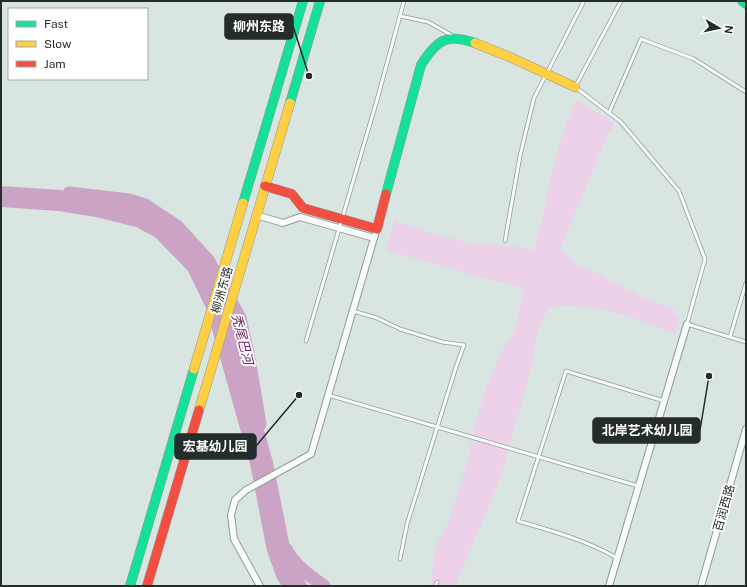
<svg xmlns="http://www.w3.org/2000/svg" width="747" height="587" font-family="'Public Sans','Noto Sans SC',sans-serif">
<rect width="100%" height="100%" fill="#d8e5e1"/>
<!-- green -->
<path fill="#ecd1e8" d="M576,100L605,117L615,124L609,132L560,248L576,265L599,274L642,297L673,309L680,319L675,333L618,313L581,305L558,306L547,310L537,334L530,374L499,482L455,586H431L435,548L448,524L464,473L483,396L500,354L516,327L524,288L474,275L386,250V249L395,219L401,223L430,233L471,244L512,246L534,250C549,201 553,147 576,100Z"/>
<!-- water -->
<path fill="#cba4c5" d="M1,186L60,190L101,197L145,208L170,222L208,261L229,302L273,462L290,547L299,572L308,586H282L277,579L267,551L250,464L206,308L188,271L155,237L136,227L96,217L58,211L1,207Z"/>
<g fill="none" stroke-linecap="round" stroke-linejoin="round">
<!-- river -->
<path stroke="#cba4c5" stroke-width="13" d="M69,193L129,200L145,205L178,227L208,260L240,318L249,359L260,424
M286,549C294,565 310,576 324,586"/>
<defs>
<path id="lane" d="M621,1L575,87L621,122L679,191L705,259L687,324L746,342
M400,16L428,22L453,36
M609,113L641,39L694,59L746,92
M505,241L520,156L534,98L584,1
M353,311L377,318L400,329L442,342L464,345L456,367L407,524L400,559
M730,337L746,283
M306,341L377,100L404,1
M328,395L638,486
M617,558C586,540 552,531 518,521L566,371L664,401
M435,586L437,582"/>
<path id="street" d="M256,215L283,223L300,217L374,238L375,235
M260,586L234,539L231,515L235,500L246,490L311,454L374,238
M609,586L687,324
M701,586L746,429"/>
<path id="fast" d="M742,1L746,4
M290,103L320,1
M386,194L421,65C437,40 446,33 475,43
M243,203L303,1
M130,586L194,369"/>
<path id="slow" d="M475,43L512,58L575,87
M194,369L243,203
M199,410L290,103"/>
<path id="jam" d="M265,186L292,194L303,208L377,229L386,194
M147,586L199,410"/>
</defs>
<!-- lane casing -->
<use href="#lane" stroke="#919b98" stroke-width="4.5"/>
<!-- street casing -->
<use href="#street" stroke="#919b98" stroke-width="8"/>
<!-- fast casing -->
<use href="#fast" stroke="#919b98" stroke-width="10"/>
<!-- slow casing -->
<use href="#slow" stroke="#919b98" stroke-width="10"/>
<!-- jam casing -->
<use href="#jam" stroke="#919b98" stroke-width="10"/>
<!-- lane -->
<use href="#lane" stroke="#f9fbfa" stroke-width="3"/>
<!-- street -->
<use href="#street" stroke="#f9fbfa" stroke-width="6"/>
<!-- fast -->
<use href="#fast" stroke="#16e098" stroke-width="9"/>
<!-- slow -->
<use href="#slow" stroke="#ffcf43" stroke-width="9"/>
<!-- jam -->
<use href="#jam" stroke="#f24e42" stroke-width="9"/>
</g>
<g text-anchor="middle" stroke-width="3.5" stroke-linejoin="round" paint-order="stroke">
<!-- street labels -->
<g font-size="12" fill="#242d2b" stroke="#fff">
<text transform="translate(222 290) rotate(-74)" y="4">柳洲东路</text>
<text transform="translate(724 508) rotate(-74)" y="4">百润西路</text>
</g>
<!-- water labels -->
<g font-size="13" font-style="italic" fill="#6b215f" stroke="#fff">
<text transform="translate(243 339) rotate(76)" y="5">秃尾巴河</text>
</g>
</g>
<!-- callouts -->
<path fill="none" stroke="#242d2b" stroke-width="1.5" d="M309 76L293 26M709 376L700 430M299 395L256 446"/>
<g fill="#242d2b" stroke="#fff" stroke-width="1.5">
<circle cx="309" cy="76" r="4"/>
<circle cx="709" cy="376" r="4"/>
<circle cx="299" cy="395" r="4"/>
</g>
<g fill="#242d2b" stroke="#242d2b" stroke-width="1.5">
<rect x="225" y="14" width="68" height="25" rx="4"/>
<rect x="593" y="418" width="107" height="25" rx="4"/>
<rect x="175" y="434" width="81" height="25" rx="4"/>
</g>
<g font-size="13" text-anchor="middle" font-weight="bold" fill="#fff">
<text x="259" y="31">柳州东路</text>
<text x="647" y="435">北岸艺术幼儿园</text>
<text x="215" y="451">宏基幼儿园</text>
</g>
<!-- border -->
<rect width="747" height="587" fill="none" stroke="#242d2b" stroke-width="4"/>
<!-- legend -->
<rect x="8" y="8" width="140" height="72" fill="#ffffff" stroke="#a7abaa"/>
<rect x="16" y="21" width="20" height="6" fill="#16e098" stroke="#a7abaa"/>
<text x="44" y="28" font-size="12" fill="#242d2b">Fast</text>
<rect x="16" y="41" width="20" height="6" fill="#ffcf43" stroke="#a7abaa"/>
<text x="44" y="48" font-size="12" fill="#242d2b">Slow</text>
<rect x="16" y="61" width="20" height="6" fill="#f24e42" stroke="#a7abaa"/>
<text x="44" y="68" font-size="12" fill="#242d2b">Jam</text>
<!-- north arrow -->
<g transform="translate(719 28) rotate(99)" stroke="#ffffff" stroke-width="3" paint-order="stroke">
<path d="M0-3L7 15L0 10L-7 15Z" fill="#242d2b"/>
<text y="-6" font-size="11" font-weight="bold" text-anchor="middle" fill="#242d2b">N</text>
</g>
</svg>
